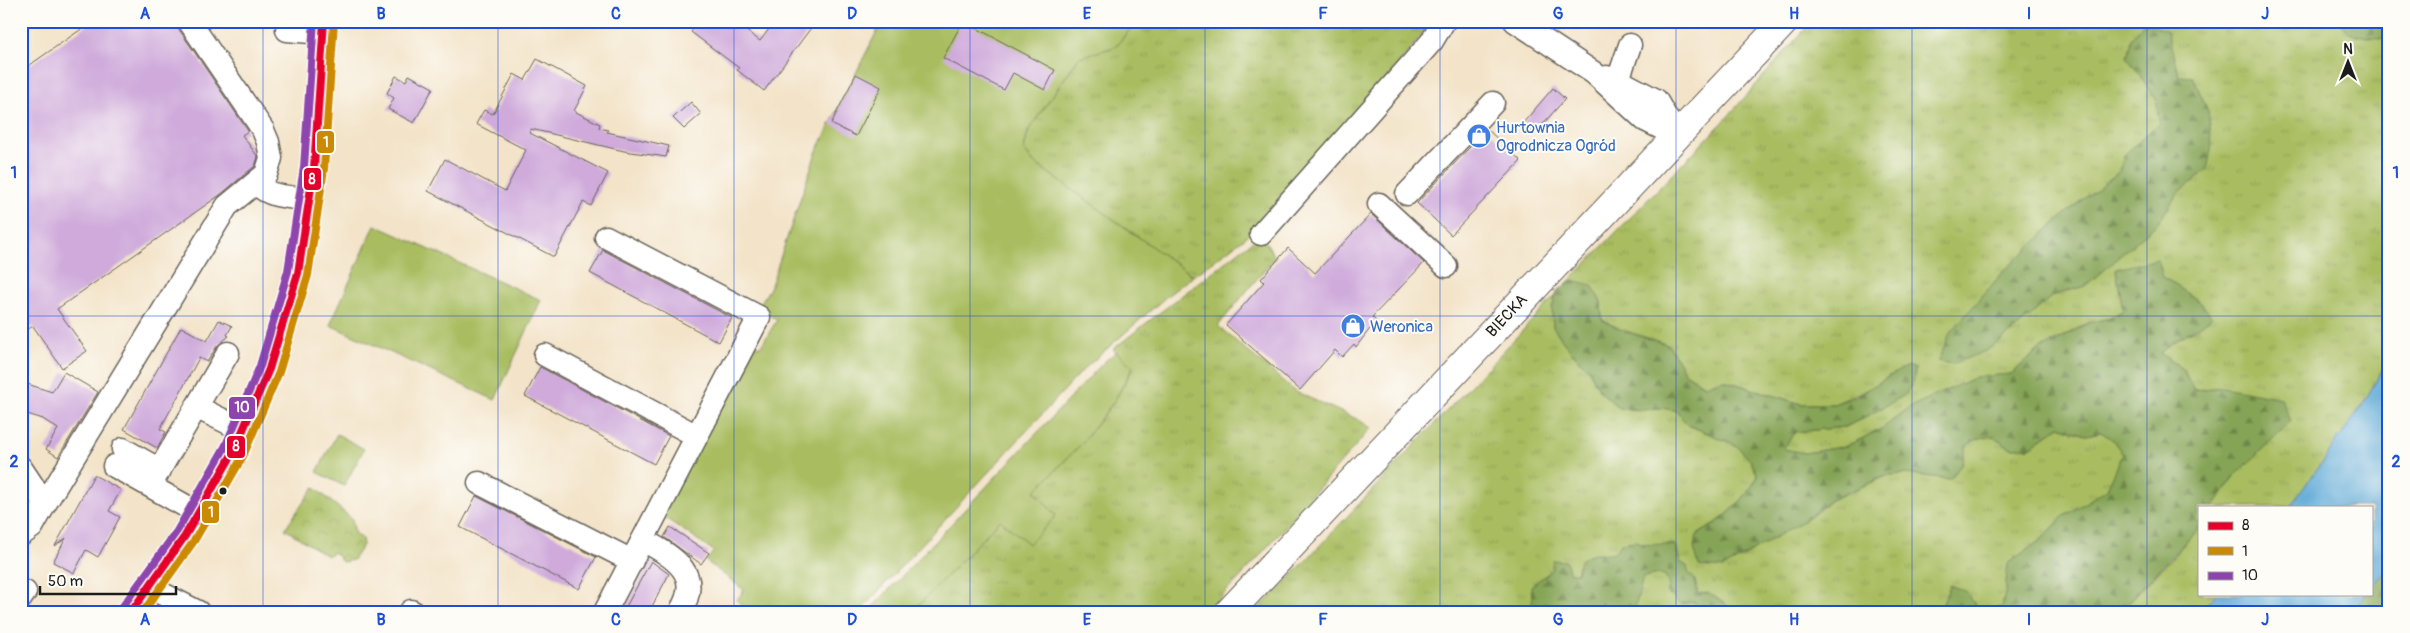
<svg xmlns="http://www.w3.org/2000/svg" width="2410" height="633" font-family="Pangolin,sans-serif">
<defs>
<pattern id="grass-tufts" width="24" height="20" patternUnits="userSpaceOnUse" patternTransform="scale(1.25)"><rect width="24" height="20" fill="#a9bd61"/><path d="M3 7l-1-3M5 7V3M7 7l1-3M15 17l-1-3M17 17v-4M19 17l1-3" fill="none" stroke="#91a254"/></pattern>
<pattern id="forest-firs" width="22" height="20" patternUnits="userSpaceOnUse" patternTransform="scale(1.25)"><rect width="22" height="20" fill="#86a457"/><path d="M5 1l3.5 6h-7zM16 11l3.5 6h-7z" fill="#6d8547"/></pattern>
<pattern id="park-crowns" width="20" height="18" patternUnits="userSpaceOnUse" patternTransform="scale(1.25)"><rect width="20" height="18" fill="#a9bd61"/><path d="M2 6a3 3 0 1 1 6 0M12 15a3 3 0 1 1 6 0" fill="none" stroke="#91a254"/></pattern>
</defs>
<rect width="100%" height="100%" fill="#fdfcf7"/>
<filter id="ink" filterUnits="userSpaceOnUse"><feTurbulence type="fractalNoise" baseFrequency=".02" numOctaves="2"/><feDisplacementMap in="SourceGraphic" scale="10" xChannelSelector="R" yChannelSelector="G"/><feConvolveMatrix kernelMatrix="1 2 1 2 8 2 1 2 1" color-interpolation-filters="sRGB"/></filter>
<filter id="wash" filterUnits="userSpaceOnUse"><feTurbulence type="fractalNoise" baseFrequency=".0096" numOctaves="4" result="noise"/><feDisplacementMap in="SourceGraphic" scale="20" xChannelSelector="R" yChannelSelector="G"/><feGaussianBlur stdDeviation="1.12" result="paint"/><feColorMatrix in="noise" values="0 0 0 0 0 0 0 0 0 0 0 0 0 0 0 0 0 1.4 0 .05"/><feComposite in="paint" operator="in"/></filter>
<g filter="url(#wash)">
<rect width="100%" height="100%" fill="#f3e3c8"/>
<!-- grass -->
<path fill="url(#grass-tufts)" stroke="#626c3e" d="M1137,21H1432L1389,77L1258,228L1193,276L1033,162L1024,150L1028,131L1080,56L1115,47Z
M1812,21H2389V358L2361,407L2290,507H2213L2235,476L2291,420L2223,387L2194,390L2183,369L2160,353L2180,336L2198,329L2199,301L2163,277L2116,269L2123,310L2110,318L2088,323L2041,348L2011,374L1976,377L1910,407L1883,428L1847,446L1805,453L1783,449L1795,432L1846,427L1905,395L1912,384L1890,375L1875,386L1834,404H1801L1724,380L1706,386L1685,373L1669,345L1622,330L1602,320L1601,302L1565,285L1723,122Z
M1261,234L1275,257L1218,326L1296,392L1359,420L1371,428L1249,568L1207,612H912L1000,520L1056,516L1035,491L1083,442L1115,400L1133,368L1113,349Z
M1555,296L1552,309L1553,327L1572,353L1589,370L1600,391L1619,408L1642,410L1661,408L1675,410L1688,425L1736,445L1750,460L1758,476C1744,502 1723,520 1697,535L1723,567L1744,557L1777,534L1817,512L1831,500L1889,475L1906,474L1950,479L1961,465L1967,445C1988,432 1991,434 2011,448L2030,447L2059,426L2086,435L2101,432L2112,439L2123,454L2107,489L2063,517L2042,539L2007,564L2006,590L2002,607L1979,612L1967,592L1950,586L1940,612H1254L1278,590Z
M2199,526V594H2216L2199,612H2119L2173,557Z"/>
<!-- forest -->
<path fill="url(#forest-firs)" stroke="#51603a" d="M2341,21H2389V39C2373,36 2347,40 2341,21Z
M2144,22L2167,31L2179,76L2193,77L2208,111L2212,144L2207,170L2178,193L2158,223L2085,286L2052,296L2014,331L1986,351L1952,364L1938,361L1950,333L2004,271L2065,214L2121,170L2123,156L2159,123L2156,99L2127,57L2131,39Z
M2158,259L2163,277L2199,301L2212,316C2196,331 2176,337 2160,353L2183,369L2194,390L2223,387L2281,398L2291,421L2235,476L2213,507H2199V526L2192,535L2119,612H1988L2002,607L2006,590L2007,564L2042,539L2063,517L2107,489L2123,454L2112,439L2101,432L2086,435L2059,426L2030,447L2011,448C1991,434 1988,432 1967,445L1961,465L1950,479L1906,474L1888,475L1831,500L1803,521L1723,568L1699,566L1694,548L1697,535C1723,521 1744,502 1758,476L1750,460L1736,445L1688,425L1675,410L1661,408L1642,410L1619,408L1600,391L1589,370L1572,353L1553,327L1552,309L1557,291L1573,280L1592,285L1601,302L1602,320L1622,330L1669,345L1685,373L1705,386L1723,380L1801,404H1834L1856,396L1907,366L1916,369L1912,384L1905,395L1871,414L1845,427L1795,432L1783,449L1805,453L1847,446L1883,428L1910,407L1976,377L2011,374L2041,349L2088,323L2110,318L2123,311L2116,269Z
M1636,541C1649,548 1662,542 1676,545L1680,562L1687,566L1688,572L1695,580L1698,594L1709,593C1715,597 1725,603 1730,608L1728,612H1700L1695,602L1681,604L1667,593L1669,586L1665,575L1659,574L1643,577L1634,612H1533L1531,586L1551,571L1553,560L1566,561L1570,573H1577L1580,560C1597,548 1599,556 1615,552L1621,543Z
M2389,567V612H2352L2366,594H2371V588Z
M1950,585L1967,592L1979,612H1940Z"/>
<!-- park -->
<path fill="url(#park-crowns)" stroke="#626c3e" d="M314,487L352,519L355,535L362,538L363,545L353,560L342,562L334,552L327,556L285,529Z"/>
<!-- garden -->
<path fill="#a9bd61" stroke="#626c3e" d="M882,21H1137L1115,47L1079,57L1028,131L1024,150L1033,162L1193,276L1167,296L1084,369L859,612H747L737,600L744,590L706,561L714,551L662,516L751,346H761L777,320L758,307L770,288L816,153Z
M375,225L541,300L495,400L330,325Z
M1116,352L1133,367L1114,401L1083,442L1035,491L1056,516L1029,544L1000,520L912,612H868L1105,361Z
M337,434L364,449L344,486L317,472Z"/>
<!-- water -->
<path fill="#60aad8" stroke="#3e637a" d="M2389,358V567L2371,588V507H2290L2361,407Z
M2216,594H2366L2352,612H2199Z"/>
<g id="blocks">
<!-- building -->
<path fill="#cfaadb" d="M93,21H176L178,28L248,131L242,135L258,157L255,166L220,195L57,309L87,351L62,368L33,326L21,334V71Z
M699,21H733L760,41L775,21H816L764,91L737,70L739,68L691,32Z
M963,21L1055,70L1045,90L1013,73L1004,90L943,58Z
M537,59L587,86L574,111L600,124L599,128L608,130L607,132L669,146L666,157L624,151L531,129L530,133L608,173L591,206L583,202L554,257L428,191L445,159L505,191L526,150L476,124L484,110L493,114L514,74L525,80Z
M856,74L881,87L856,136L831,124Z
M409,75L433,88L414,123L388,109L394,98L387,93L396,76L406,81Z
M1553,88L1565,99L1535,133L1523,123Z
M691,102L701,114L684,129L673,118Z
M1487,129L1521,161L1451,235L1417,203Z
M1371,214L1424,263L1372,317L1376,321L1356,347L1354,344L1342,357L1335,350L1300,390L1226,325L1264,282L1261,279L1288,248L1315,273Z
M603,250L732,318L719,342L590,273Z
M219,320L232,326L227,335L229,336L217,346L207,362L199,358L160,429L166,432L157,448L124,429L181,327L207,341Z
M540,367L669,436L654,464L525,396Z
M64,372L98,392L58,457L46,449L58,429L43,419L21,412V382L52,392Z
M94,475L121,490L109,511L120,517L98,557L86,550L74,573L53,562L66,538L55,546Z
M476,496L596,557L579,589L460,527Z
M670,527L709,553L701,564L664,537Z
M651,561L669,574L649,612H623Z"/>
</g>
</g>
<g filter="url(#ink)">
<use href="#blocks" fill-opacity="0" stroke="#676258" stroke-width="1"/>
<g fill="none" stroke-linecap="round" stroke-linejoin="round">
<defs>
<path id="minor" d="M1515,21L1594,73L1645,120L1677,136
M287,30L323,33
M1607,77L1618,80L1656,100L1677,136
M1618,80L1630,45
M255,183C271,198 288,197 309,199
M1407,194L1493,103
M1379,204L1446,266
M1261,234L1432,41L1444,21
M545,355L697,436
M198,408L243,430
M123,449L160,470
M114,466L150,486
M21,468L45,504L227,206L266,174L271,158L268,142L263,130L189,21
M479,483L632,561
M198,513L150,486L228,353
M21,535L32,527L45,504
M643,540C673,557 704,573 680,612
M149,587L198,612
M21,598L25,592
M411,611L413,612
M131,612L185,536L234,451L269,369L298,273L314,168L324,21
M605,612L759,317L606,237"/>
<path id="major" d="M1229,612L1785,21"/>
</defs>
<!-- minor casing -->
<use href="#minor" stroke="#676258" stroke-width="25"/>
<!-- major casing -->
<use href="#major" stroke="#676258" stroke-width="30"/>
<!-- minor -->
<use href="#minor" stroke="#fff" stroke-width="22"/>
<!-- major -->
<use href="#major" stroke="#fff" stroke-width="28"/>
<defs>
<path id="bus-1" d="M131,612L185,536L234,451L269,369L298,273L314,168L324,21"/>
<path id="bus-2" d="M143,612L194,541L243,456L279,372L308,275L324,169L334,22"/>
<path id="bus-3" d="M123,606L177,531L225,447L260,366L288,271L304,167L314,21"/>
</defs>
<!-- bus-1 casing -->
<use href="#bus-1" stroke="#fdfcf7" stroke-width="11"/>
<!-- bus-2 casing -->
<use href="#bus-2" stroke="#fdfcf7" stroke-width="11"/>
<!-- bus-3 casing -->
<use href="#bus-3" stroke="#fdfcf7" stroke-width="11"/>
<!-- bus-1 -->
<use href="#bus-1" stroke="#e4002b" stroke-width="8"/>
<!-- bus-2 -->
<use href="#bus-2" stroke="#cb8a06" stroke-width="8"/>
<!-- bus-3 -->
<use href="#bus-3" stroke="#8e44ad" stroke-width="8"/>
</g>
</g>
<!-- grid -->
<path fill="none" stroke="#1d4ed8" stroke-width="1" stroke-opacity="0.55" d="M263,21V612M498,21V612M734,21V612M970,21V612M1205,21V612M1440,21V612M1676,21V612M1912,21V612M2147,21V612M21,316H2389"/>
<!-- icons -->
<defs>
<symbol id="shop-disc" viewBox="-11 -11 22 22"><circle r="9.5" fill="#3f7fe0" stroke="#fdfcf7"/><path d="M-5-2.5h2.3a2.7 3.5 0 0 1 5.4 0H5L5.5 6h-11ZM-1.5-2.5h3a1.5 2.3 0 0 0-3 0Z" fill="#fff"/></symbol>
</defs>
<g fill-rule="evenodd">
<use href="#shop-disc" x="1465" y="122" width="28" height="28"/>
<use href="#shop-disc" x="1339" y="312" width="28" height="28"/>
</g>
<!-- markers -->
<circle fill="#1c1c1c" stroke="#fdfcf7" stroke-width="2" cx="223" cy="491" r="4.5"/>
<g text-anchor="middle" stroke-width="4" stroke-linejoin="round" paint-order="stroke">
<!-- shop labels -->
<g font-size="16" fill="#366cbe" stroke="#fdfcf7" text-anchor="start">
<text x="1496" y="133">Hurtownia<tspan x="1496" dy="18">Ogrodnicza Ogród</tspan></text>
<text x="1370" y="332">Weronica</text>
</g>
<!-- street labels -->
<g font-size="16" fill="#1c1c1c" stroke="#fdfcf7">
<text transform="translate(1506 315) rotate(-47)" y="6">BIECKA</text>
</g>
</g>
<g stroke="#fdfcf7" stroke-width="2">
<rect x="316" y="130" width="19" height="24" rx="5" fill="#cb8a06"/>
<rect x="303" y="167" width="19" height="24" rx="5" fill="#e4002b"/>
<rect x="228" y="396" width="28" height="24" rx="5" fill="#8e44ad"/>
<rect x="226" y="435" width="20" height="24" rx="5" fill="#e4002b"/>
<rect x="201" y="500" width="19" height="24" rx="5" fill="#cb8a06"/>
</g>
<g font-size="14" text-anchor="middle" font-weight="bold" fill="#fff">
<text x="326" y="147">1</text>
<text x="312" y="184">8</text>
<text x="242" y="412">10</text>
<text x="236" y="451">8</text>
<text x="211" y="517">1</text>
</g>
<!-- margin -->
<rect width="2410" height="633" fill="none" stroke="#fdfcf7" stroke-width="55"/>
<!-- legend -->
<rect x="2198" y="506" width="175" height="90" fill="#fdfcf7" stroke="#a3a29f"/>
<rect x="2208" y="522" width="25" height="8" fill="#e4002b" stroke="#a3a29f"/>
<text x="2242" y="530" font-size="15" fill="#1c1c1c">8</text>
<rect x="2208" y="547" width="25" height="8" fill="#cb8a06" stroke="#a3a29f"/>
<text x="2242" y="556" font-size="15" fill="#1c1c1c">1</text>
<rect x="2208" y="572" width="25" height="8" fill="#8e44ad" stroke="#a3a29f"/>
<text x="2242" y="580" font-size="15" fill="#1c1c1c">10</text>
<!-- north arrow -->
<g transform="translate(2348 62)" stroke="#fdfcf7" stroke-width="4" paint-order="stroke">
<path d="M0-4L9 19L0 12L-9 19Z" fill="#1c1c1c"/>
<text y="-8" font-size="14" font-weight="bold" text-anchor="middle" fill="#1c1c1c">N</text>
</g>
<!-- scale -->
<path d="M40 586v8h136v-8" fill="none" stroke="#1c1c1c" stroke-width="2.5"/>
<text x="48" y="586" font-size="15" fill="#1c1c1c" stroke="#fdfcf7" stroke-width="4" paint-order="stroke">50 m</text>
<rect x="28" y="28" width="2354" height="578" fill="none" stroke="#1d4ed8" stroke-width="2"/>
<g font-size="16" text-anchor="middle" font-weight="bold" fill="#1d4ed8">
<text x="145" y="19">A</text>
<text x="381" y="19">B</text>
<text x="616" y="19">C</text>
<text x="852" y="19">D</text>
<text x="1087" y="19">E</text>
<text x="1323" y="19">F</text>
<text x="1558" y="19">G</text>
<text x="1794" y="19">H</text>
<text x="2029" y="19">I</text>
<text x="2265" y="19">J</text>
<text x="14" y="178">1</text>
<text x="2396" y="178">1</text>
<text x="14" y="467">2</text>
<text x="2396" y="467">2</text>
<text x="145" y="625">A</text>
<text x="381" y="625">B</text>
<text x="616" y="625">C</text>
<text x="852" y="625">D</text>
<text x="1087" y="625">E</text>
<text x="1323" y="625">F</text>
<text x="1558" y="625">G</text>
<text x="1794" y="625">H</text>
<text x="2029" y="625">I</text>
<text x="2265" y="625">J</text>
</g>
</svg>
